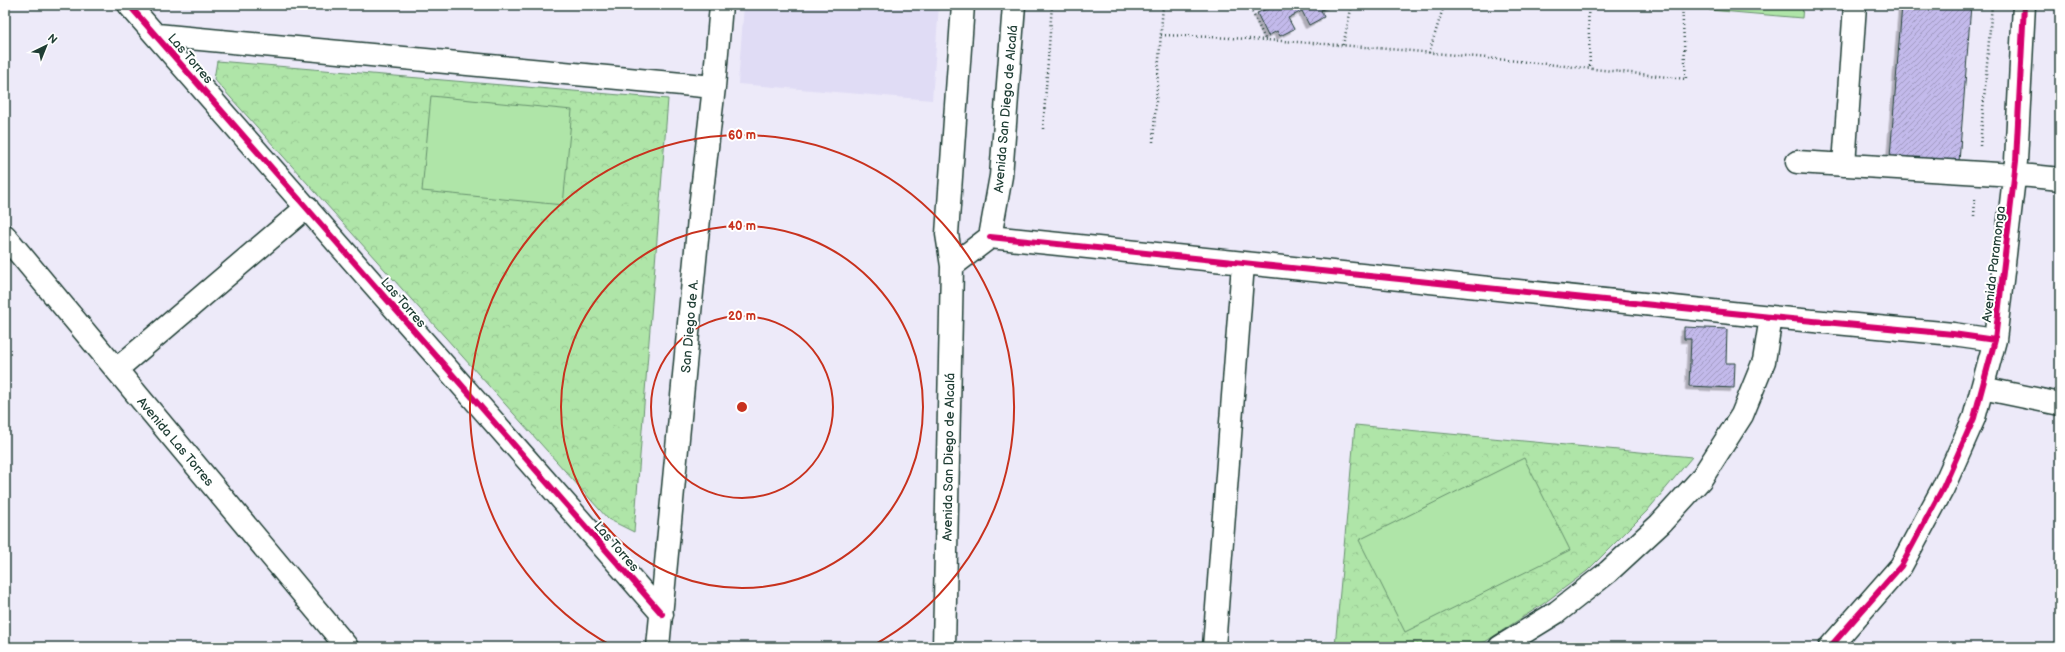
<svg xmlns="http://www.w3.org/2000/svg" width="2065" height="652" font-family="'Balsamiq Sans',sans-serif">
<defs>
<pattern id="park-crowns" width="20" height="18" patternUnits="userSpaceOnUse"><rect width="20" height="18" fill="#afe5a8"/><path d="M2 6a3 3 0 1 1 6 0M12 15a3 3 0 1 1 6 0" fill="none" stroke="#96c591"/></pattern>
<pattern id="building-hatch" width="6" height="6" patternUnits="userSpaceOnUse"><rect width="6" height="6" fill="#c3baeb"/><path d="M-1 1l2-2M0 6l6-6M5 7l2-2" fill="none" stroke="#9e98bf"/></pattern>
<filter id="shadow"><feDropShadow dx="-3.5" dy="3.5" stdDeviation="0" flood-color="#0004"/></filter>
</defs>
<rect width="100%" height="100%" fill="#edeaf9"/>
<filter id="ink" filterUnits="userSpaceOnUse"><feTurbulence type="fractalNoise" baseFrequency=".025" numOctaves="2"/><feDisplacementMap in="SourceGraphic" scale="8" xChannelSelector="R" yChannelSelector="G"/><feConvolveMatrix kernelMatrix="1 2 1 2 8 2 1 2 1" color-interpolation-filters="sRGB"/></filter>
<g filter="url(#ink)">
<!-- built -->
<path fill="#e0dcf5" d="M744,5H939L932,100L738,84Z"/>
<!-- park -->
<path fill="url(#park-crowns)" stroke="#67916e" d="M217,61L668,99L634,532L608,519L214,79Z
M1355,425L1692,457L1647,511L1587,571L1543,604L1485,642L1458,647H1335Z"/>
<!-- pitch -->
<path fill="#afe5a8" stroke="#67916e" d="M1710,5H1803L1802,18L1709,10Z
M431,96L572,110L563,205L422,191Z
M1524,458L1570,550L1405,632L1359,540Z"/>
<!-- building -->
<path fill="url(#building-hatch)" stroke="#1f3d34" filter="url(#shadow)" d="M1265,5H1331L1321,10L1324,17L1309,25L1302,11L1288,18L1294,29L1280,36L1277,31L1268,36L1257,13L1267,9Z
M1902,5H1971L1959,162L1890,157Z
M1684,327L1727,329L1726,363H1735L1734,388L1689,386L1691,339H1684Z"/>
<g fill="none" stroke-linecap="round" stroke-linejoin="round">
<defs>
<path id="minor" d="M129,5L662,614
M157,35L714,87
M1797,162L2031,176L2060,179
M1844,165L1855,5
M5,236L347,647
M990,237L1771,317L1953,334L1995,340
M952,266L947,234L963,5
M117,369L307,207
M1982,388L2060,404
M658,647L700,208L714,87L721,5
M944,647L952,266L990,237L1001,176L1014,5
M1214,647L1243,264
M1500,647L1557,612L1608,572L1660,524L1701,479L1742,415L1764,361L1771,317
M1830,647L1901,566L1943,488L1974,418L1995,340L2016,161L2024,5"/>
</defs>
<!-- minor casing -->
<use href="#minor" stroke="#1f3d34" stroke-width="25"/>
<!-- path -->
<path stroke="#1f3d34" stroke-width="2.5" stroke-dasharray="1 3" stroke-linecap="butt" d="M1249,5L1265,39
M1588,5L1590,68
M1161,35C1337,41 1512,60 1686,79L1682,5
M1343,45L1352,5
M1429,53L1444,5
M1043,129L1052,5
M1153,142L1163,5
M1980,146L1992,5
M1974,216L1975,199"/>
<!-- minor -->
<use href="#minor" stroke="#fff" stroke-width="22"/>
<defs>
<path id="cycleway" d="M129,5L662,614
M990,237L1771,317L1953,334L1995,340
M1830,647L1901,566L1943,488L1974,418L1995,340L2016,161L2024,5"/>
</defs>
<!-- cycleway casing -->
<use href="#cycleway" stroke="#fff" stroke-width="8"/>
<!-- cycleway -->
<use href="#cycleway" stroke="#d6006c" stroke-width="6"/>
</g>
</g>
<!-- distance rings -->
<g fill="none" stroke="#c8321e" stroke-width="2">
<circle cx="742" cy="407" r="91"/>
<circle cx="742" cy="407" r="181"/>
<path d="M612 646A272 272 0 1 1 872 646"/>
</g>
<g text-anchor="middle" stroke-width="4" stroke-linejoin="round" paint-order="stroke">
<!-- street labels -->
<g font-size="13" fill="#1f3d34" stroke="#fff">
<text transform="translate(191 58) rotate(49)" y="5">Las Torres</text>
<text transform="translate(1005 109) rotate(-85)" y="5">Avenida San Diego de Alcalá</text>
<text transform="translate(1993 264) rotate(-83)" y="5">Avenida Paramonga</text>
<text transform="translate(404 302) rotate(49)" y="5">Las Torres</text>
<text transform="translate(689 326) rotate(-85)" y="5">San Diego de A.</text>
<text transform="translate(176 441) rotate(50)" y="5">Avenida Las Torres</text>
<text transform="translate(948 457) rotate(-89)" y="5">Avenida San Diego de Alcalá</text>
<text transform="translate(617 546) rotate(49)" y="5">Las Torres</text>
</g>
</g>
<circle cx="742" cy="407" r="6" fill="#c8321e" stroke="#fff" stroke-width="2"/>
<g font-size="12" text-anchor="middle" font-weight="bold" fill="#c8321e" stroke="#fff" stroke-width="4" stroke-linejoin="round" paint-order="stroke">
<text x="742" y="139">60 m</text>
<text x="742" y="230">40 m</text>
<text x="742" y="320">20 m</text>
</g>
<!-- margin -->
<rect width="2065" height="652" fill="none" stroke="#fff" stroke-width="20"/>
<rect x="10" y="10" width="2045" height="632" fill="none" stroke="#1f3d34" stroke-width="1.5" filter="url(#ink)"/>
<!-- north arrow -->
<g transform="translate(46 46) rotate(43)" stroke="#ffffff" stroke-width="3" paint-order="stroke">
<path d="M0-3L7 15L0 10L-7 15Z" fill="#1f3d34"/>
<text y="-6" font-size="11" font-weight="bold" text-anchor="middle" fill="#1f3d34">N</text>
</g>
</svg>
